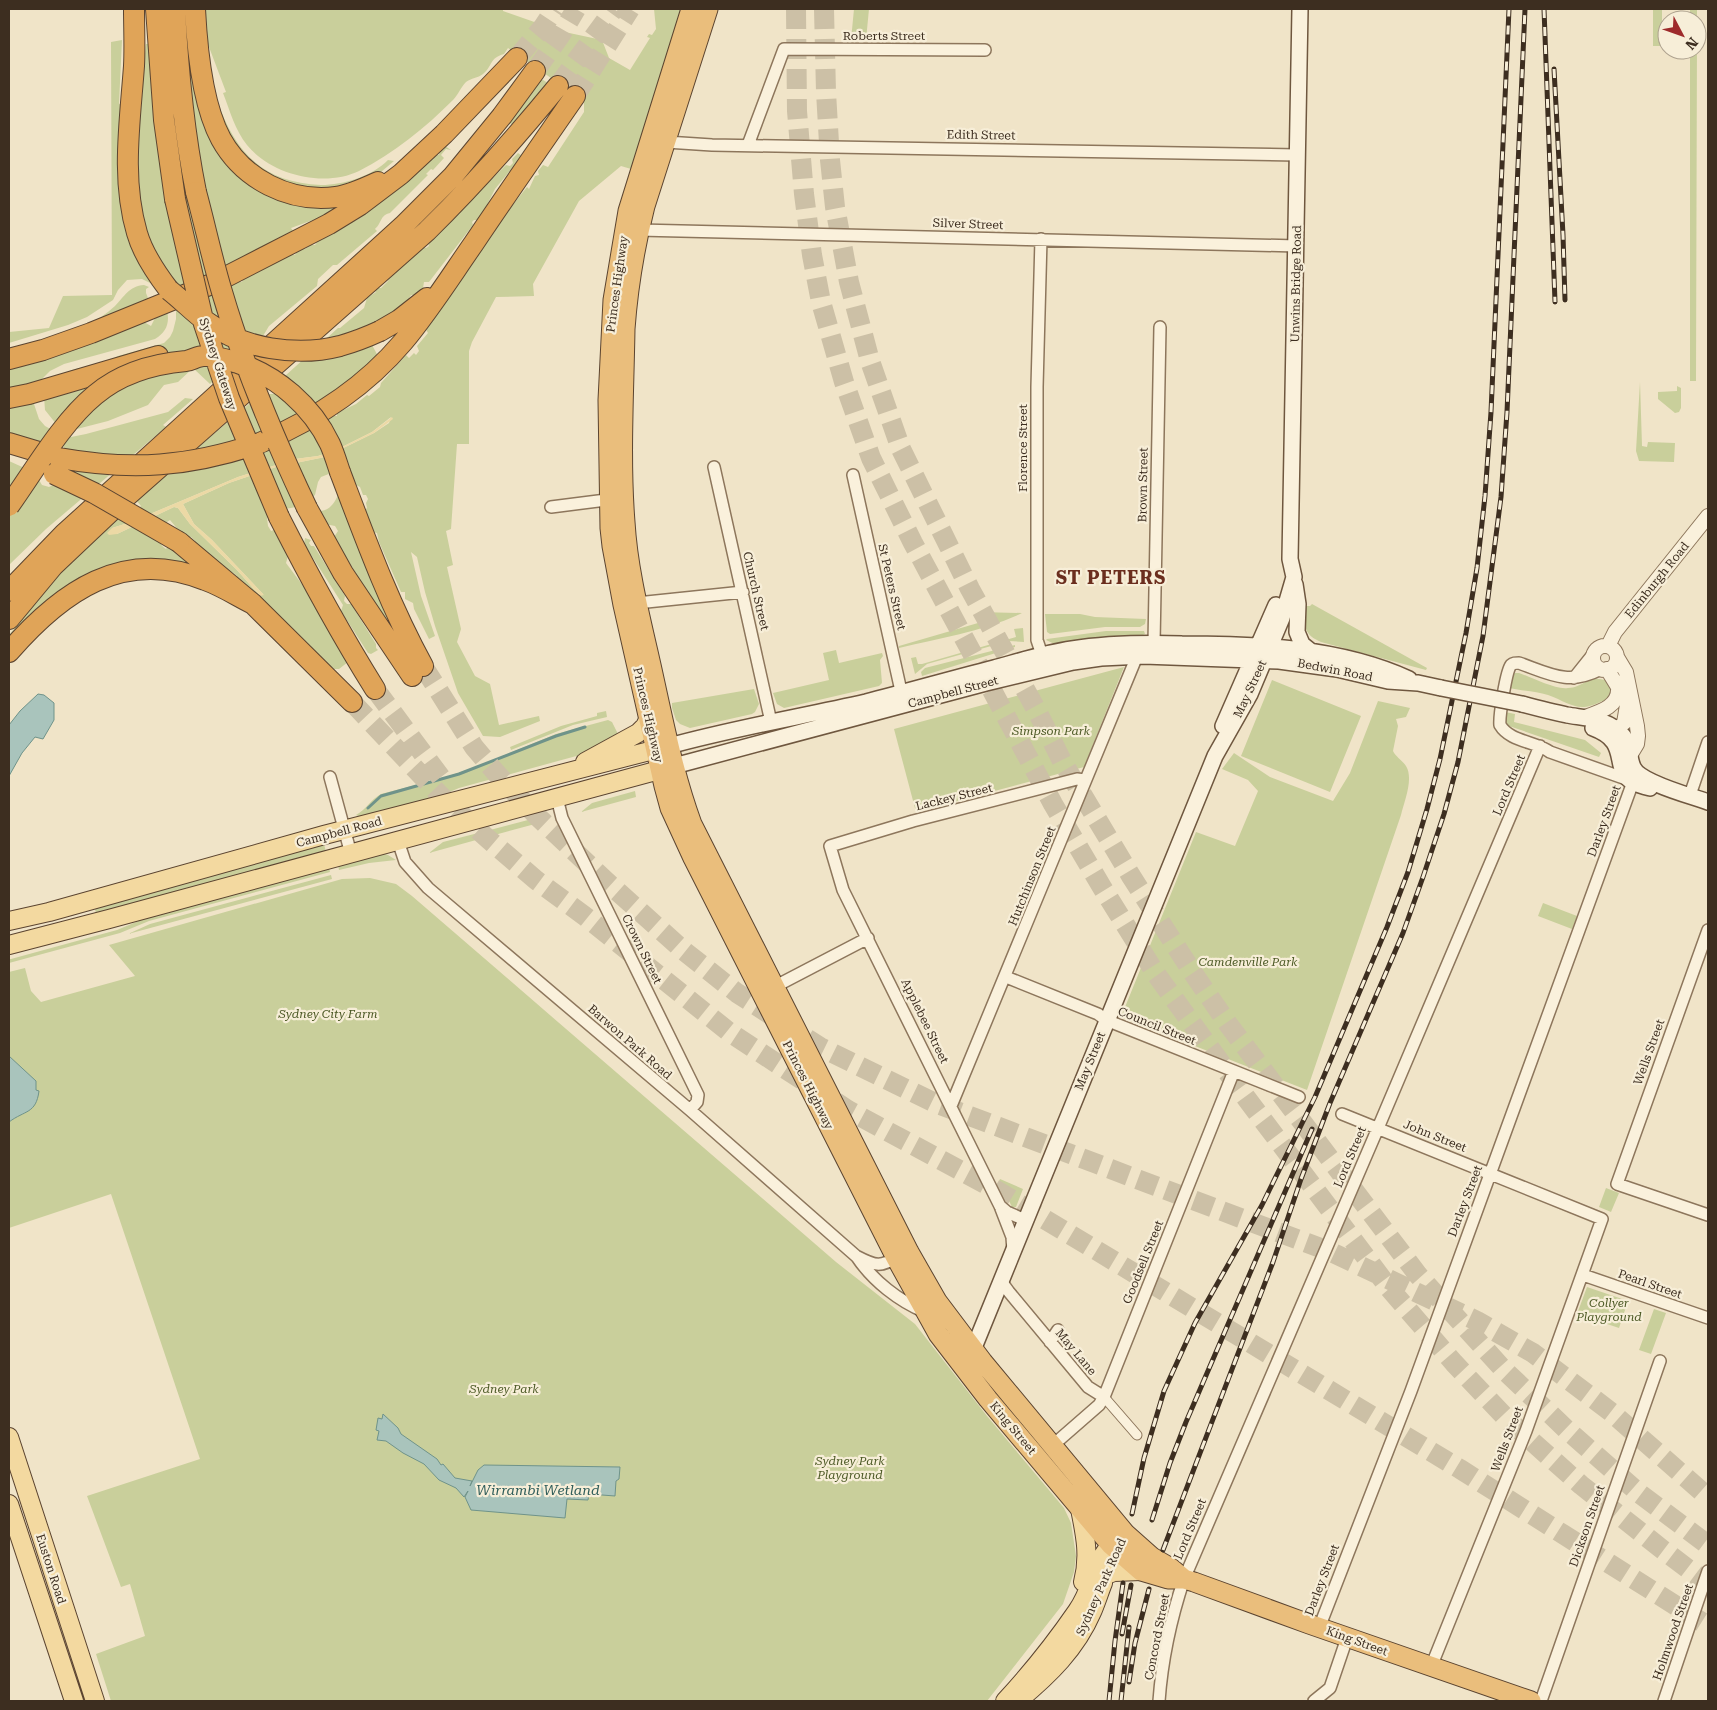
<svg xmlns="http://www.w3.org/2000/svg" width="1717" height="1710" font-family="'Roboto Serif',serif">
<rect width="100%" height="100%" fill="#f0e4c8"/>
<!-- green -->
<path fill="#c9cf9b" fill-rule="evenodd" d="M206,9H503V11L560,31L602,40L609,58L630,70L650,38L647,37L649,34L652,35L656,29L654,9H681L677,27L631,169L621,166L579,201L533,284L534,296L496,297L472,342L469,351V444H457L451,529L446,531L453,565L447,567L461,629L457,642L475,676L490,684L499,725L539,716L540,721L500,737L483,736L458,693L435,626L425,592L417,557L411,552L421,596L435,636L429,639L414,609L413,603L405,599V592H401L379,542L377,533L372,532L365,510L367,508L366,503L368,499L366,495H363L360,487L356,485L349,466L321,477L318,482L315,495C304,504 294,510 280,508L267,518L268,526L271,531L274,530L288,556L286,563L313,599L348,662L339,669H334L329,665L266,603L237,580V576L232,572H229L196,546L195,541L191,537L185,538L170,520C159,526 154,542 166,549L170,544L194,568L141,564L9,643V635L66,565L122,515L127,519L141,506L136,500L249,404L269,394H275L285,383V376L338,328H340L364,308L367,298L376,292L374,290L377,288H381L388,281L389,278L415,253H418L422,247L426,248L429,246L428,242L506,165L510,166L513,163L512,159L518,153L522,156L495,189L483,213L477,220H474L472,222L473,225L429,282H424L423,288L418,295H411L404,306L371,343L379,358L288,437L332,416H337V413L356,404L367,395L369,396L380,387L381,383L406,355L409,358L414,353L416,355L419,351L417,346L428,333L425,328L486,239H489L492,235L491,232L527,187L529,189L535,176L539,175L538,171L543,165L548,167L584,112V101L508,48L504,54C489,58 493,66 483,74C478,78 471,78 466,82C461,87 458,95 453,100C425,128 394,153 359,171C324,188 271,175 247,145C235,130 230,111 223,93L226,92L206,39ZM391,417L389,423L374,433L325,457L276,467L229,483L183,504L194,524L212,540L263,594L259,595L237,570L190,524L178,508L174,507L117,534L112,528L131,522L238,477L295,459L318,456L336,450L372,432Z
M854,9H869L866,40H851Z
M1653,9H1662V46H1653Z
M1690,9H1697V34L1696,381H1690V50H1697V20H1690Z
M184,38H193L223,157L329,204L335,212L291,228L294,232L233,281L242,282L244,277L290,254L295,255L297,251L302,248L305,249L311,245H315L321,237L351,219L355,221L364,215L366,211L420,168H422L425,165V163L435,154L439,155L440,150L445,146L451,150L446,149L441,155L444,158L433,170L431,169L426,174L428,175L390,213C380,215 382,223 375,229L377,231L337,265H333L318,279L317,286L269,326L263,336L210,384L193,368L178,382L164,385L148,405L108,421L73,430L57,425L45,410L44,397L61,375L72,370L108,361L118,356L164,343L170,337L173,331L176,319V311L158,261L144,230L138,193L136,138L146,44H149L168,203L205,196L194,125Z
M122,40L119,104L125,105L121,170L154,285L142,279L127,280L118,290L113,300L87,317L68,325L9,343V332L49,328L63,296L112,295L111,42Z
M208,51C211,67 212,85 217,100C235,153 264,183 321,185C344,185 372,176 388,160L394,161L375,177L352,185L349,182L344,184L337,190L302,191L252,169L216,115Z
M540,80H543L548,83L512,124L509,123Z
M144,285L149,287L146,289V293L150,303L87,325C97,320 106,314 115,306C124,297 129,286 144,285Z
M154,309L167,310C170,324 166,332 155,339L64,364L50,371L42,379L37,389L34,404L39,419L45,426L60,434L71,437L86,434L168,412L185,398L193,399L163,425L166,427L46,529L9,565V516L14,509L9,505V461L40,475L39,480L42,485L49,487C61,482 64,464 67,452L62,444L48,446L9,438V366L144,322L151,326L155,318Z
M1640,382L1642,446L1647,447L1648,442L1675,443L1674,462L1639,461L1636,451Z
M1677,386L1681,388V408L1679,412L1675,413L1658,399V392L1677,391Z
M338,495L393,625L389,628L334,537L338,531L335,526L325,524L319,511C329,511 334,504 338,495Z
M305,538L311,540L309,543L311,546H314L345,596L344,601L347,604H351L376,644V648L378,650L371,654L368,653L341,611L343,605L304,544Z
M1312,604L1427,668L1426,670L1321,642C1302,634 1305,625 1305,606H1310Z
M978,612L1022,613C985,631 939,638 899,648V646L978,623Z
M1045,614H1080L1095,617L1146,619L1145,624L1140,627H1105L1050,634L1047,632Z
M1023,628L1024,642L1009,641L927,664L915,674L911,658L916,657L918,664H922L1016,637L1014,629Z
M1106,631H1144L1145,634L1140,636L1059,646L1046,640L1047,639Z
M1015,645V647L922,676L921,672L925,668Z
M836,650L839,663L882,653L883,656L880,660L882,683L879,686L784,708L777,704L773,693L829,680L823,653Z
M1124,667L1084,767L916,812L894,729Z
M1515,673H1519C1531,677 1555,690 1568,688C1586,687 1585,674 1609,681L1614,689L1605,705L1602,701C1578,714 1570,703 1548,695C1536,691 1522,691 1509,688L1512,676Z
M1272,680L1361,716L1330,792L1241,756Z
M754,689L759,704L755,712L752,714L690,728L680,724L676,720L672,708V703Z
M1378,701L1410,708L1406,717L1396,719L1398,726L1393,751C1396,757 1403,761 1406,766C1414,779 1404,802 1401,815L1307,1090L1121,1017L1196,832L1235,846L1258,791L1248,780L1222,769L1234,753L1270,777L1333,801L1350,773Z
M606,711L607,717L573,725L511,750L510,747L561,726L597,716V713Z
M1505,712L1515,714L1514,722L1585,740L1601,753L1599,757L1509,726L1505,722Z
M608,720L612,722L619,736L580,755L459,788L431,800L363,818L356,815C366,810 371,799 381,794L446,777L481,765L556,734Z
M635,791L636,797L581,812L592,803Z
M528,820H534L535,824L491,836L490,830Z
M486,831L487,837L429,853L443,842Z
M324,844L326,852L119,910L96,913L94,906Z
M382,853L388,855L396,860L369,863L339,870L338,865Z
M329,868L330,872L149,921L120,933L9,963V959H11L117,930L148,917Z
M331,875L332,879L128,934L150,924Z
M370,878L396,884L412,896L836,1262L915,1324L987,1416L1064,1508L1071,1523L1076,1556L1074,1572L1063,1604L987,1701H111L96,1654L145,1636L130,1584L121,1587L87,1496L200,1459L111,1194L9,1228V972L25,968L31,991L41,1002L135,976L109,945L342,879Z
M1543,903L1577,916L1572,929L1538,916Z
M1000,1179L1023,1189L1016,1207H1012L999,1181Z
M1606,1188L1619,1193L1611,1212L1599,1207Z
M1587,1287L1628,1301L1619,1328L1577,1314Z
M1654,1309L1666,1313L1651,1354L1639,1350Z"/>
<!-- sand -->
<path fill="#ecd9a5" d="M392,417L393,419L374,433L325,457L276,467L229,483L183,504L194,524L212,540L264,595L260,596L237,570L190,524L178,508L174,507L117,534L109,535L107,533L112,528L131,522L238,477L295,459L318,456L336,450L372,432Z"/>
<!-- water -->
<path fill="#a9c4bc" stroke="#6f938a" d="M38,694L44,695L54,703V720L43,739L35,737L22,753L9,776V725L20,711Z
M9,1056L36,1081V1090L39,1091C36,1114 25,1110 9,1122Z
M383,1414L398,1428L401,1434L437,1459L441,1465L443,1464L455,1478L472,1481L470,1486L478,1470L484,1465L620,1467L619,1479L616,1481L615,1496L589,1494L588,1500L567,1499L565,1518L471,1510L465,1497L468,1491L464,1497L456,1488L439,1480L424,1464L403,1453L386,1441L377,1440L379,1431L376,1430L378,1418L382,1419Z"/>
<g fill="none" stroke-linecap="round" stroke-linejoin="round">
<!-- stream -->
<path stroke="#6f938a" stroke-width="3" d="M368,808L381,796L459,774L556,736L585,727"/>
<!-- motorway-tunnel -->
<path stroke="#ccc0a6" stroke-width="20" stroke-dasharray="20 10" stroke-linecap="butt" d="M796,9L797,111L804,194L812,255L821,302L844,382L871,458L913,543L1053,804L1103,889L1156,974L1247,1099L1389,1288L1454,1363L1508,1420L1581,1485L1663,1550L1708,1584
M824,9L826,92L830,160L835,207L849,282L870,361L901,449L970,589L1037,711L1062,761L1131,876L1191,970L1228,1024L1418,1275L1503,1369L1567,1430L1640,1494L1708,1545
M517,58L543,27L555,9
M535,71L560,36L576,9
M558,86L614,9
M575,96L630,9
M423,666L474,747L497,774L539,818L607,882L684,951L737,993L820,1047L935,1103L1331,1252L1477,1321L1533,1353L1611,1412L1708,1497
M375,689L445,783
M352,702L439,794L487,838L536,880L586,917L729,1032L848,1110L991,1187L1460,1469L1708,1626"/>
<defs>
<path id="pedestrian" d="M1104,1397L1137,1435"/>
<path id="minor" d="M666,142L712,145L1297,155
M748,145L784,49L985,50
M639,230L1297,246
M1041,239L1037,387V640L1042,655
M714,467L771,722
M853,475L903,700
M551,507L614,499
M637,603L743,592
M1154,643L1160,327
M1601,669C1568,686 1550,674 1519,663C1515,663 1513,663 1511,665C1506,671 1499,717 1500,725C1510,742 1535,741 1550,752L1629,780
M1574,678L1594,653
M330,777L351,854
M1690,795L1708,742
M557,798L562,818L698,1095L697,1102L690,1110
M398,841L405,862L428,888L690,1110L856,1256C877,1267 880,1267 900,1256
M1708,930L1617,1184L1708,1215
M1006,977L1098,1014L1106,1020L1299,1097
M774,987L868,938
M951,1106L1137,656
M1342,1114L1602,1219L1526,1431L1431,1667
M1000,1206L1007,1212L1025,1220
M1013,1251L1012,1237L1000,1206L843,890L830,846L913,821L1077,779L1085,780
M857,1257C873,1281 899,1301 925,1312
M1583,1275L1708,1318
M1001,1281L1009,1292L1088,1387L1104,1397
M1050,1342L1058,1330
M1052,1446L1099,1405L1104,1397L1234,1071
M1319,1628L1411,1391L1633,782
M1159,1701C1162,1660 1171,1618 1184,1579L1378,1128L1540,746
M1314,1701L1330,1688L1347,1638
M1541,1701L1660,1361
M1664,1701L1708,1571"/>
<path id="tertiary" d="M1608,646L1615,632L1708,516
M1593 658a12 12 0 1 1 24 0a12 12 0 1 1-24 0Z
M1617,657L1626,672L1637,726L1638,736L1637,744L1631,754
M1585,717C1600,712 1620,706 1618,687L1607,669
M1617,729L1624,723L1628,699"/>
<path id="secondary" d="M1295,584L1298,604L1297,632L1302,644L1312,652
M1522,704C1537,708 1552,712 1567,715C1584,718 1603,718 1617,730C1632,741 1627,753 1633,767C1640,783 1692,796 1708,802
M1223,726L1276,605
M1593,728C1631,742 1611,767 1631,781C1636,785 1644,786 1650,788
M669,746C734,728 800,717 866,702C909,691 951,679 994,668C1020,661 1045,653 1072,649C1109,643 1145,643 1182,644C1257,644 1339,647 1409,679
M674,766L986,683L1073,662L1101,658L1144,656L1279,661L1337,669L1388,681L1418,683L1441,688
M967,1354L973,1350L1215,756L1250,694L1282,618L1294,577L1290,559L1300,9"/>
<path id="primary" d="M585,762L638,733L645,726L649,718
M9,921L49,912L324,835L669,746
M9,945L109,919L674,766
M9,1437L95,1701
M9,1504L74,1701
M1080,1509C1085,1534 1090,1556 1083,1582
M1106,1575L1114,1572L1141,1571
M1019,1700C1049,1675 1076,1649 1092,1612C1096,1603 1099,1593 1103,1583
M1005,1701C1031,1673 1055,1643 1077,1611C1096,1584 1092,1557 1121,1536"/>
<path id="trunk" d="M691,9L628,211L613,300L608,400L610,528L612,546L623,605L664,786L670,808L693,858L896,1258L938,1334L988,1399L1110,1544L1141,1571L1168,1579H1184L1194,1582L1309,1624L1531,1701
M708,9L645,206C635,246 628,288 625,329C624,392 620,459 625,522C628,573 642,624 653,674C664,724 674,775 692,824L909,1252L937,1301L983,1362L1125,1533L1152,1557L1171,1568L1183,1578"/>
<path id="motorway" d="M134,9C134,28 135,47 134,66C130,122 121,179 137,233C143,254 156,273 169,290
M156,9L164,120L175,199
M175,9C178,70 184,132 196,192
M195,9C197,48 202,104 221,139C243,179 289,203 336,197C350,195 365,188 378,182
M380,331L399,320L427,298
M9,359L43,350L91,333L214,283L329,224L360,205L401,174L444,134L517,58
M9,398L29,394L158,356
M262,442C316,419 365,387 403,342C429,311 451,276 474,243C507,194 541,145 575,96
M9,443L59,458
M340,472C365,538 389,604 423,666
M307,508L343,573L412,676
M279,517C309,576 340,633 375,689
M179,542L253,604L352,702
M9,591L64,534L403,226L453,176L502,116L535,71
M9,619L53,566L127,496L427,231C474,185 517,136 558,86
M9,652C61,592 123,547 205,580C222,586 237,596 253,604"/>
</defs>
<!-- pedestrian casing -->
<use href="#pedestrian" stroke="#8d765c" stroke-width="11"/>
<!-- minor casing -->
<use href="#minor" stroke="#8d765c" stroke-width="14"/>
<!-- tertiary casing -->
<use href="#tertiary" stroke="#8d765c" stroke-width="16"/>
<!-- secondary casing -->
<use href="#secondary" stroke="#6f573f" stroke-width="18"/>
<!-- primary casing -->
<use href="#primary" stroke="#5b4430" stroke-width="20"/>
<!-- trunk casing -->
<use href="#trunk" stroke="#5b4430" stroke-width="21"/>
<!-- motorway casing -->
<use href="#motorway" stroke="#5b4430" stroke-width="22"/>
<!-- pedestrian -->
<use href="#pedestrian" stroke="#faf1dc" stroke-width="9"/>
<!-- minor -->
<use href="#minor" stroke="#faf1dc" stroke-width="11"/>
<!-- tertiary -->
<use href="#tertiary" stroke="#faf1dc" stroke-width="14"/>
<!-- secondary -->
<use href="#secondary" stroke="#faf1dc" stroke-width="15"/>
<!-- primary -->
<use href="#primary" stroke="#f3d9a0" stroke-width="18"/>
<!-- trunk -->
<use href="#trunk" stroke="#eabe7c" stroke-width="19"/>
<!-- motorway -->
<use href="#motorway" stroke="#e0a458" stroke-width="20"/>
<defs>
<path id="rail" d="M1544,9L1555,302
M1554,69L1563,235L1565,300
M1132,1514L1144,1458L1164,1391L1195,1323L1262,1205L1315,1097L1387,927L1408,872L1427,809L1440,759L1466,633L1477,568L1485,496L1491,412L1509,9
M1152,1520L1170,1463L1186,1422L1312,1129
M1163,1550L1273,1262L1301,1179L1330,1103L1403,933L1423,877L1444,814L1458,762L1483,636L1501,497L1507,412L1525,9
M1122,1634L1131,1585
M1129,1682L1135,1643L1149,1589
M1109,1701L1115,1641L1123,1583
M1121,1701L1129,1627"/>
</defs>
<!-- rail casing -->
<use href="#rail" stroke="#3d2e20" stroke-width="5"/>
<!-- rail -->
<use href="#rail" stroke="#f7eed8" stroke-width="3" stroke-dasharray="9" stroke-linecap="butt"/>
<defs>
<path id="secondary-bridge" d="M1441,688L1522,704"/>
<path id="motorway-bridge" d="M196,192C205,225 212,259 222,292C244,367 274,438 307,508
M175,199L204,324L229,398L279,517
M169,290C182,300 194,313 207,322C243,349 297,357 340,346C354,342 367,337 380,331
M59,458C132,471 189,467 260,443
M54,474L94,493L179,542
M9,506C34,471 62,422 95,395C121,373 152,364 186,361C192,360 198,356 204,356C215,355 228,360 238,363C277,376 312,406 330,444C334,453 337,463 340,472"/>
</defs>
<!-- secondary-bridge casing -->
<use href="#secondary-bridge" stroke="#6f573f" stroke-width="18" stroke-linecap="butt"/>
<!-- motorway-bridge casing -->
<use href="#motorway-bridge" stroke="#5b4430" stroke-width="22" stroke-linecap="butt"/>
<!-- secondary-bridge -->
<use href="#secondary-bridge" stroke="#faf1dc" stroke-width="15"/>
<!-- motorway-bridge -->
<use href="#motorway-bridge" stroke="#e0a458" stroke-width="20"/>
</g>
<g text-anchor="middle" stroke-width="4.5" stroke-linejoin="round" paint-order="stroke">
<!-- street labels -->
<g font-size="12" fill="#3d2e20" stroke="#f7eed8">
<text x="884" y="40">Roberts Street</text>
<text transform="translate(981 135) rotate(1)" y="4">Edith Street</text>
<text transform="translate(968 224) rotate(2)" y="4">Silver Street</text>
<text transform="translate(617 284) rotate(-82)" y="4">Princes Highway</text>
<text transform="translate(1296 284) rotate(-89)" y="4">Unwins Bridge Road</text>
<text transform="translate(218 364) rotate(72)" y="4">Sydney Gateway</text>
<text transform="translate(1023 448) rotate(-90)" y="4">Florence Street</text>
<text transform="translate(1143 485) rotate(-89)" y="4">Brown Street</text>
<text transform="translate(1657 580) rotate(-51)" y="4">Edinburgh Road</text>
<text transform="translate(892 587) rotate(77)" y="4">St Peters Street</text>
<text transform="translate(756 591) rotate(77)" y="4">Church Street</text>
<text transform="translate(1335 670) rotate(11)" y="4">Bedwin Road</text>
<text transform="translate(1250 689) rotate(-65)" y="4">May Street</text>
<text transform="translate(953 692) rotate(-15)" y="4">Campbell Street</text>
<text transform="translate(648 715) rotate(77)" y="4">Princes Highway</text>
<text transform="translate(1509 785) rotate(-67)" y="4">Lord Street</text>
<text transform="translate(954 797) rotate(-14)" y="4">Lackey Street</text>
<text transform="translate(1604 821) rotate(-70)" y="4">Darley Street</text>
<text transform="translate(339 832) rotate(-15)" y="4">Campbell Road</text>
<text transform="translate(1032 876) rotate(-68)" y="4">Hutchinson Street</text>
<text transform="translate(642 949) rotate(64)" y="4">Crown Street</text>
<text transform="translate(925 1021) rotate(64)" y="4">Applebee Street</text>
<text transform="translate(1157 1026) rotate(22)" y="4">Council Street</text>
<text transform="translate(630 1042) rotate(41)" y="4">Barwon Park Road</text>
<text transform="translate(1649 1052) rotate(-70)" y="4">Wells Street</text>
<text transform="translate(1090 1061) rotate(-68)" y="4">May Street</text>
<text transform="translate(808 1085) rotate(63)" y="4">Princes Highway</text>
<text transform="translate(1435 1136) rotate(22)" y="4">John Street</text>
<text transform="translate(1350 1157) rotate(-67)" y="4">Lord Street</text>
<text transform="translate(1465 1201) rotate(-69)" y="4">Darley Street</text>
<text transform="translate(1143 1262) rotate(-68)" y="4">Goodsell Street</text>
<text transform="translate(1650 1284) rotate(19)" y="4">Pearl Street</text>
<text transform="translate(1076 1352) rotate(50)" y="4">May Lane</text>
<text transform="translate(1013 1428) rotate(50)" y="4">King Street</text>
<text transform="translate(1507 1439) rotate(-69)" y="4">Wells Street</text>
<text transform="translate(1587 1526) rotate(-71)" y="4">Dickson Street</text>
<text transform="translate(1190 1529) rotate(-67)" y="4">Lord Street</text>
<text transform="translate(51 1569) rotate(72)" y="4">Euston Road</text>
<text transform="translate(1322 1580) rotate(-69)" y="4">Darley Street</text>
<text transform="translate(1101 1587) rotate(-66)" y="4">Sydney Park Road</text>
<text transform="translate(1673 1632) rotate(-71)" y="4">Holmwood Street</text>
<text transform="translate(1157 1637) rotate(-79)" y="4">Concord Street</text>
<text transform="translate(1357 1641) rotate(20)" y="4">King Street</text>
</g>
<!-- park labels -->
<g font-size="12" font-style="italic" fill="#4d5a26" stroke="#f7eed8">
<text x="1051" y="735">Simpson Park</text>
<text x="1248" y="966">Camdenville Park</text>
<text x="328" y="1018">Sydney City Farm</text>
<text x="1609" y="1307">Collyer<tspan x="1609" dy="14">Playground</tspan></text>
<text x="504" y="1393">Sydney Park</text>
<text x="850" y="1465">Sydney Park<tspan x="850" dy="14">Playground</tspan></text>
</g>
<!-- water labels -->
<g font-size="14" font-style="italic" fill="#2f5d5a" stroke="#f7eed8">
<text x="538" y="1495">Wirrambi Wetland</text>
</g>
<!-- district labels -->
<g font-size="18" font-weight="bold" letter-spacing="1" fill="#6b2e1e" stroke="#f7eed8">
<text x="1111" y="584">ST PETERS</text>
</g>
</g>
<!-- border -->
<rect width="1717" height="1710" fill="none" stroke="#3d2e20" stroke-width="20"/>
<!-- north arrow -->
<g transform="translate(1682 35) rotate(131)"><circle r="24" fill="#f7eed8" stroke="#ada18e"/>
<path d="M0-4L9 19L0 12L-9 19Z" fill="#9e2a2b"/>
<text y="-8" font-size="14" font-weight="bold" text-anchor="middle" fill="#3d2e20">N</text>
</g>
</svg>
